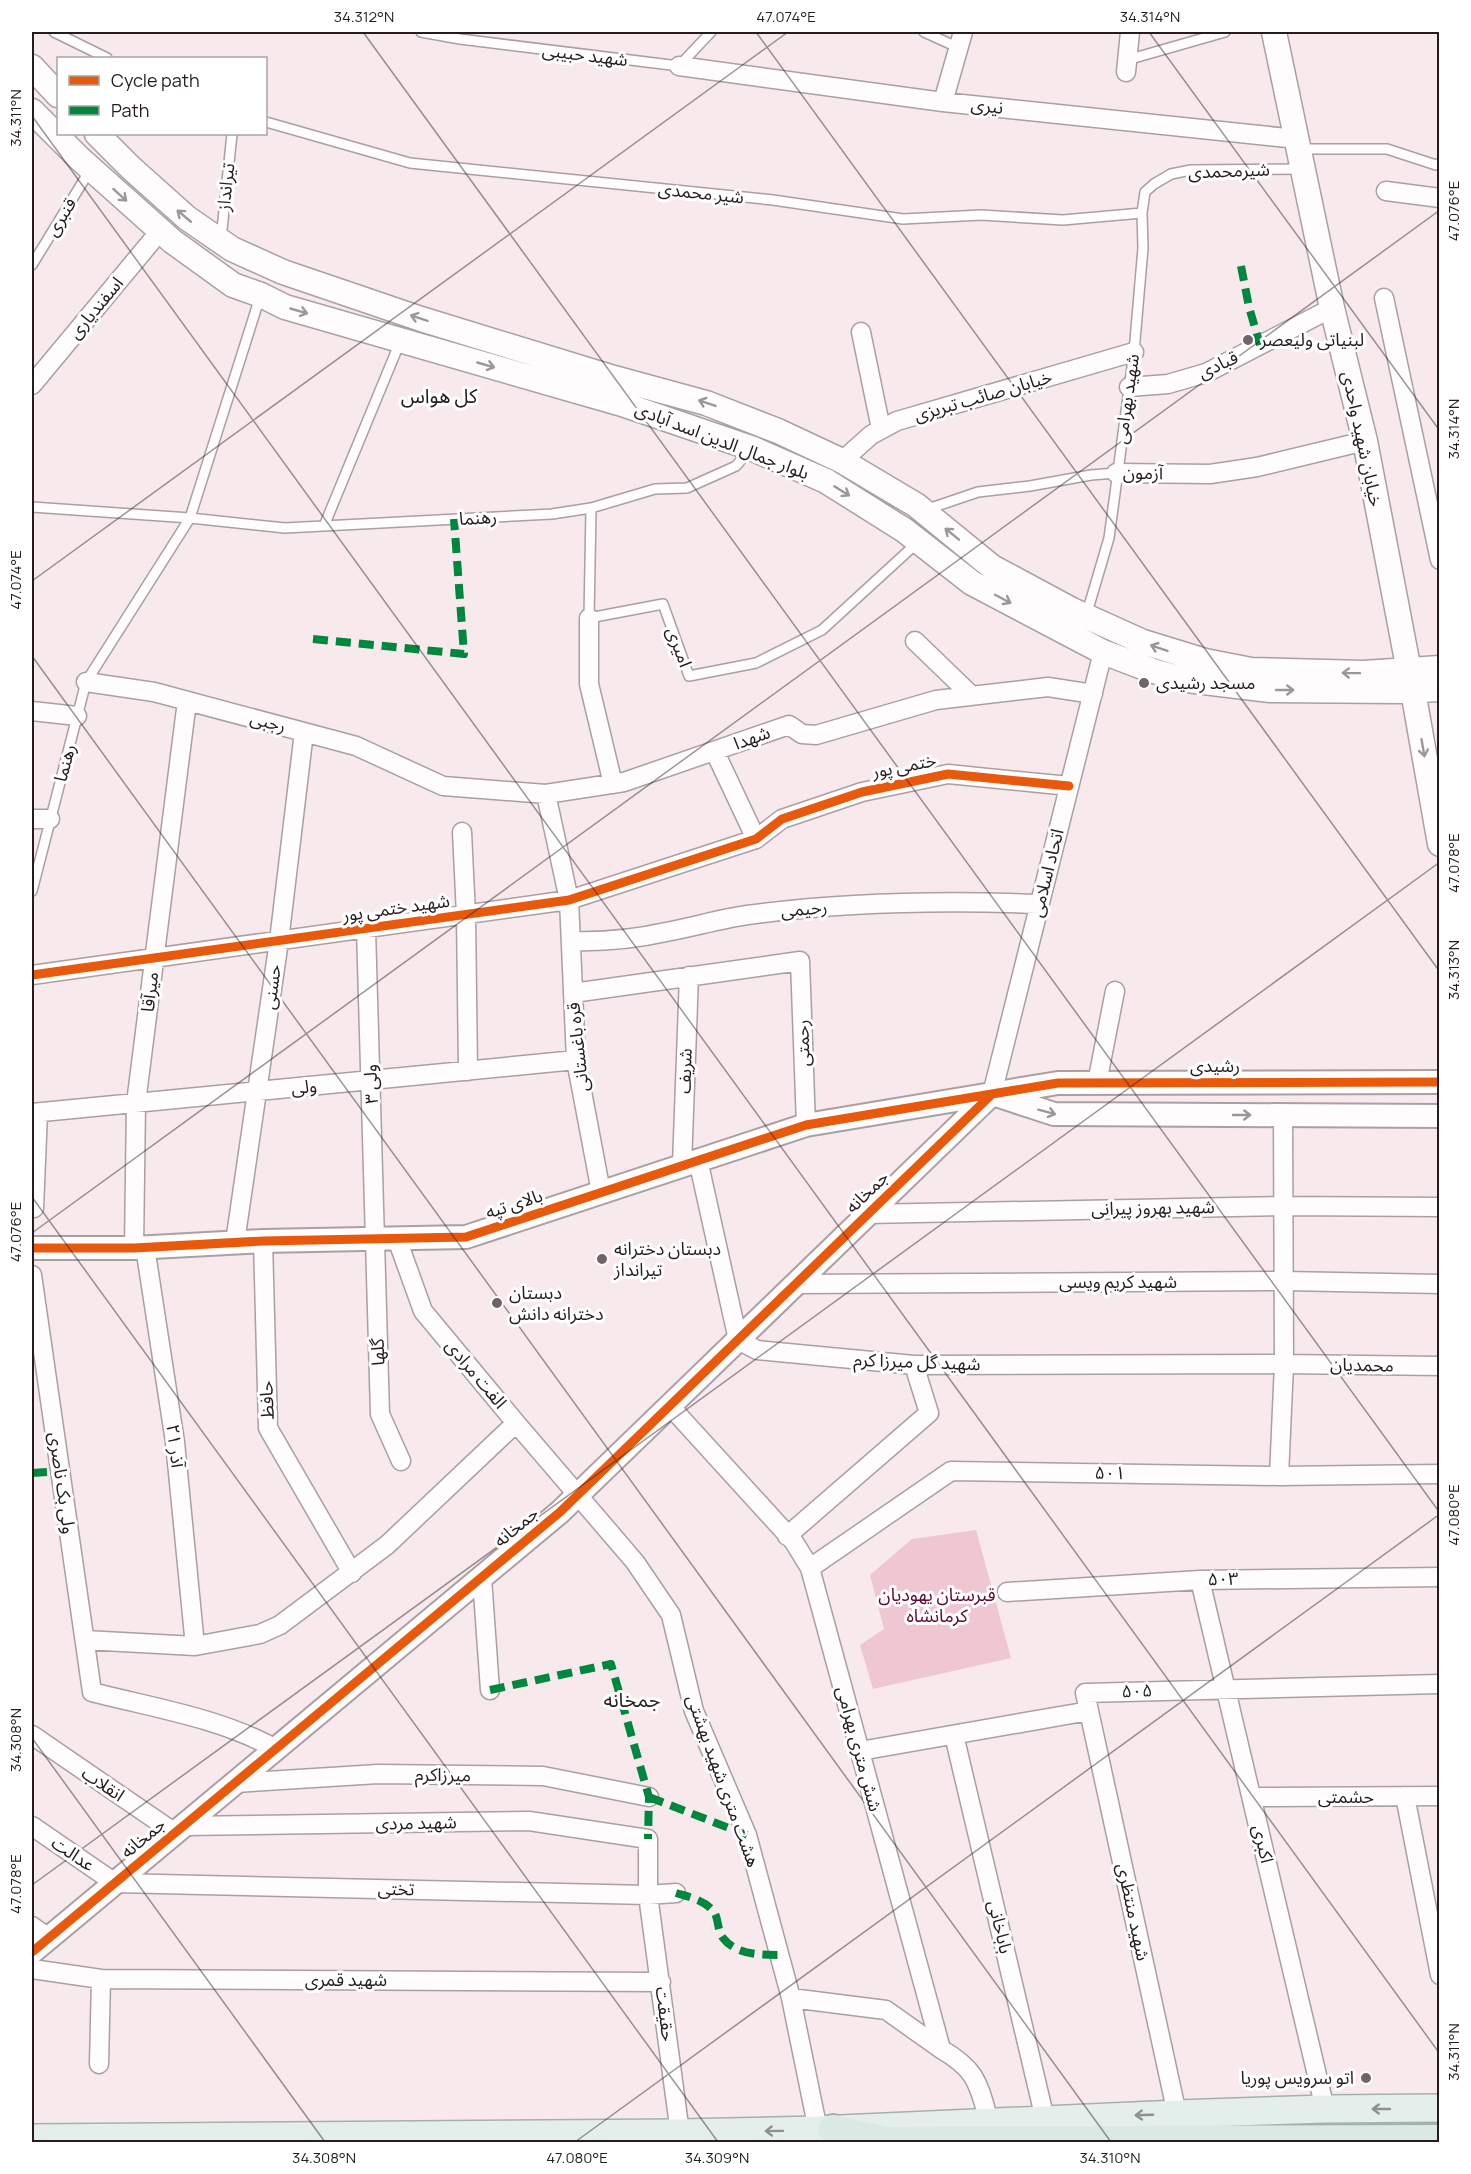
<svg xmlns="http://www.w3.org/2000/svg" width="1471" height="2174" font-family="Manrope,'Noto Sans Arabic',sans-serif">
<rect width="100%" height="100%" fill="#f8e9ed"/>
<!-- green -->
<path fill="#efc7d2" d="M976,1530L1011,1658L873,1689L860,1645L884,1629L870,1575L912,1539Z"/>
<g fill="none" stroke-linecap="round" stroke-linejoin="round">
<defs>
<path id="service" d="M54,32L107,58
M421,32L460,39L679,66L711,32
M924,32L957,47
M1127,60L1225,32
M266,122L410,163L773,200L903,219L981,215L1063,220L1142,213
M1301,149H1387L1436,165L1440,163
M221,239L232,134
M32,265L90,170
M32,507L190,518L260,297
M591,508L589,618L663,604L689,676L756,663L822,630L918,542
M925,510L978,492L1030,486L1091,475L1116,473
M324,526L400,342
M1086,616L1109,538L1134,352L1143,248L1142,213L1145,192L1154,184L1171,174L1191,170L1302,169
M32,891L86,682L190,518L285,528L552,514L591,508L655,489L687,488L736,466L751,448"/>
<path id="minor" d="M679,66L943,102L1297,139
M1126,72L1130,32
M943,102L963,32
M1386,191L1440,198
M1384,298L1440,560
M861,332L881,429
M32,385L160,231
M1129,387L1168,384L1206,373L1332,308
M842,461L871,435L897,421L1134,352
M1116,473L1210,474L1257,467L1365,441
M589,618V684L613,784
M915,641L972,696
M86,682L154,692L356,746L443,786L546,794L624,782L789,725L802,734L816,735L936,700L1048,687L1093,694
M32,711L77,716
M715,752L756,839
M546,794L569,900L576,1060L601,1192
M32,819H50
M462,832L466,915L468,1071
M366,929L380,1414L401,1461
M571,941C603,942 635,939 666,932C693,927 720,919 747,915C843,902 942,900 1039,904
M32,975L569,900L756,839L782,819L862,792L948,774L1069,786
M573,993L800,961L806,1125
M1097,1083L1115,991
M992,1094L1103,652
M32,1113L576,1060
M698,1160L738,1340L757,1350L914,1365L1284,1364L1440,1366
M682,1165L689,976
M34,1208L38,1113
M867,1214L1284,1206L1440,1207
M397,1239L423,1311L516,1423L635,1562L671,1615L694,1711L747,1835L791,1998L818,2130
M263,1241L268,1428L352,1573
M235,1242L279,941L304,732
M145,1247L175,1442L195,1646
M134,1248L136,1103L187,701
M32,1275L92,1692C154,1708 220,1718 276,1749
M796,1284L1284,1281L1440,1284
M670,1406L794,1542L810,1568L941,2049C977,2070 978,2083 989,2121
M1279,1476L1284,1364L1283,1115
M787,1536L929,1413L914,1365
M810,1568L951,1471L1279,1476L1440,1474
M482,1578L490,1690
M1200,1580L1325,2109
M1007,1592L1200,1580L1440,1577
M85,1640L195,1646L260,1634L280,1625L387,1545L516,1423
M1089,1711L1177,2114
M32,1735L175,1833
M954,1735L1045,2119
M860,1751L1089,1711L1085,1693L1440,1684
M235,1783L378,1774L543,1776L649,1797
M1405,1796L1440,1975
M1252,1797L1440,1796
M32,1826L115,1883L648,1895L676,1893
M183,1826L529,1821L648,1839V1895L680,2133
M32,1926L49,1938
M32,1969L101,1979L661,1982
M791,1998L886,2010L941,2049
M99,2064L101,1979"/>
<path id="tertiary" d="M996,1095L1054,1114L1440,1116
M32,1248H134L263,1241L466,1237L806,1125L1058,1083L1440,1082
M32,1952L560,1512L992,1094"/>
<path id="secondary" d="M1274,32L1332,308L1365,441L1409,671
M32,67L58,95
M32,111L79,158L172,241L233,285L261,295L285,307L622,404L751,448L826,481L904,530L972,583L1103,652L1153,671L1187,680L1270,690L1399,691L1440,689
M97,134L131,168L187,218L232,249L283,272L421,319L607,376L706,403L778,431L842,461L916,505L992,567L1072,610L1143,642L1205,661L1251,670L1363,673L1440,668
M1413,691L1440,844"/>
<path id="primary" d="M32,2138L680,2133L818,2130L1177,2114L1325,2109L1440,2108"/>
<path id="trunk" d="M833,2129L886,2141L1440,2139"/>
</defs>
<!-- service casing -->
<use href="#service" stroke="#aa9fa2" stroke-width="12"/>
<!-- minor casing -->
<use href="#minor" stroke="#aa9fa2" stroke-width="21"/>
<!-- tertiary casing -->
<use href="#tertiary" stroke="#aa9fa2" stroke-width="26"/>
<!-- secondary casing -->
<use href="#secondary" stroke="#aa9fa2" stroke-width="27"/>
<!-- primary casing -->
<use href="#primary" stroke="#a3b1ab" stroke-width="30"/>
<!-- trunk casing -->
<use href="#trunk" stroke="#a3b1ab" stroke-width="32"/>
<!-- service -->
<use href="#service" stroke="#fefcfc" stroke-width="9"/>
<!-- minor -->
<use href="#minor" stroke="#fefcfc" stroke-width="18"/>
<!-- tertiary -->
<use href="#tertiary" stroke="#fefcfc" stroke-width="22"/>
<!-- secondary -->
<use href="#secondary" stroke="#fefcfc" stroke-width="24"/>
<!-- primary -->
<use href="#primary" stroke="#e4eeea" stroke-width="27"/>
<!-- trunk -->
<use href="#trunk" stroke="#dbe9e4" stroke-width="28"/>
<!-- quiet -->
<path stroke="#00873e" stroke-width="8" stroke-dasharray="15 8" stroke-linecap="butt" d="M1241,266L1249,307L1260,345
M313,639L464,654L454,519
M32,1473L60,1471
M490,1690L611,1664L649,1797L648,1839
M649,1797L747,1835
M676,1893C689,1897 705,1900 714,1912C719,1919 717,1931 723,1938C736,1955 761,1955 780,1955"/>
<defs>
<path id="cycleway" d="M32,975L569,900L756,839L782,819L862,792L948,774L1069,786
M32,1248H134L263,1241L466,1237L806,1125L1058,1083L1440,1082
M32,1952L560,1512L992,1094"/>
</defs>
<!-- cycleway casing -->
<use href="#cycleway" stroke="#fff" stroke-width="13"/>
<!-- cycleway -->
<use href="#cycleway" stroke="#e8590c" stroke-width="9"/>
</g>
<!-- one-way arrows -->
<defs><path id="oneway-shaft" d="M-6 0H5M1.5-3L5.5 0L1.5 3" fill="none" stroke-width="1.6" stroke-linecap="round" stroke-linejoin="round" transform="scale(1.5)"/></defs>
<g stroke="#9d9799">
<use href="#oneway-shaft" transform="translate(120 195) rotate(42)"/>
<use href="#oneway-shaft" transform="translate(184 216) rotate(-140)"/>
<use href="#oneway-shaft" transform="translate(299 311) rotate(16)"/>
<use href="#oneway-shaft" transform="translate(419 318) rotate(-162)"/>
<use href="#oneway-shaft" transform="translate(486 365) rotate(16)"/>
<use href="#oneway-shaft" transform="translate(707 403) rotate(-161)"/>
<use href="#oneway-shaft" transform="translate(842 491) rotate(32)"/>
<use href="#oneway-shaft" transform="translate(952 534) rotate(-141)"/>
<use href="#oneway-shaft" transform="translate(1003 599) rotate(28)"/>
<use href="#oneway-shaft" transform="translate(1159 648) rotate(-161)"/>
<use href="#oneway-shaft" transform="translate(1351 673) rotate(-179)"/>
<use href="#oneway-shaft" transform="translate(1285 690)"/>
<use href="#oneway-shaft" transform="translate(1423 748) rotate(80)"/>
<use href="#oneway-shaft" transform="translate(1047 1112) rotate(15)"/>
<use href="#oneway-shaft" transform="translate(1242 1115)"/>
</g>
<g stroke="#8e908f">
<use href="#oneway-shaft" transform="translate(1381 2109) rotate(180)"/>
<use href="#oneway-shaft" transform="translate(1144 2115) rotate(178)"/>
<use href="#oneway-shaft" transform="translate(774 2131) rotate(179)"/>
</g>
<!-- ticks -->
<path fill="none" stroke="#261c1f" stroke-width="1.5" stroke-opacity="0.45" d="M363,32L1440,1513M756,32L1440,972M1149,32L1440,431M32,116L1440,2054M32,581L788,32M32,656L1111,2142M32,1197L718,2142M32,1233L1440,210M32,1738L325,2142M32,1885L1440,862M575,2142L1440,1514"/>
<!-- markers -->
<g fill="#706467" stroke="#fff" stroke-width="2">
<circle cx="1248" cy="340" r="6"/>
<circle cx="1144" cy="683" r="6"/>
<circle cx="602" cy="1259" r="6"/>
<circle cx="497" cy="1303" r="6"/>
<circle cx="1366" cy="2078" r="6"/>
</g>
<g text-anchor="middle" stroke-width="6" stroke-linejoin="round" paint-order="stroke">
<!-- street labels -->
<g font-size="18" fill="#261c1f" stroke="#fff">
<text transform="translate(585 55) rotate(7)" y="6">شهید حبیبی</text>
<text transform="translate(987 106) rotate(6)" y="6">نیری</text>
<text transform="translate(1229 171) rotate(-2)" y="6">شیرمحمدی</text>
<text transform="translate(226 187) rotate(-84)" y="6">تیرانداز</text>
<text transform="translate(701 193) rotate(6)" y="6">شیر محمدی</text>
<text transform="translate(61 217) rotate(-58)" y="6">قنبری</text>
<text transform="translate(96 308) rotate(-50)" y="6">اسفندیاری</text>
<text transform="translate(1218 365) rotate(-25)" y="6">قبادی</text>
<text transform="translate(983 396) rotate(-16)" y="6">خیابان صائب تبریزی</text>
<text transform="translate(1127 399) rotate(-82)" y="6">شهید بهرامی</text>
<text transform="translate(1362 439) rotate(78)" y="6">خیابان شهید واحدی</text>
<text transform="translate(722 441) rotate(21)" y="6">بلوار جمال الدین اسد آبادی</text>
<text transform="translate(1143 473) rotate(1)" y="6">آزمون</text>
<text transform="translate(478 518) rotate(-3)" y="6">رهنما</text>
<text transform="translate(679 647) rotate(70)" y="6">امیری</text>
<text transform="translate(268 722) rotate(15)" y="6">رجبی</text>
<text transform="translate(752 738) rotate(-20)" y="6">شهدا</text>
<text transform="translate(65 763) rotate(-75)" y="6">رهنما</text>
<text transform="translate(904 766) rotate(-11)" y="6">ختمی پور</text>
<text transform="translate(1047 873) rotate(-76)" y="6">اتحاد اسلامی</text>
<text transform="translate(396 908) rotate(-8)" y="6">شهید ختمی پور</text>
<text transform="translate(804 909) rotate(-5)" y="6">رحیمی</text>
<text transform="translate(272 987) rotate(-82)" y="6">حسنی</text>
<text transform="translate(150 992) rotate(-83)" y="6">میرآقا</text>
<text transform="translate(803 1043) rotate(-92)" y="6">رحمتی</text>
<text transform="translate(578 1047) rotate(-96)" y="6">قره باغستانی</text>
<text x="1215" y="1072">رشیدی</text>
<text transform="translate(685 1071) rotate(-88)" y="6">شریف</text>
<text transform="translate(371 1084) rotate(-92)" y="6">ولی ۳</text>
<text transform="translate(304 1087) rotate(-6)" y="6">ولی</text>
<text transform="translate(867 1192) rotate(-44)" y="6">جمخانه</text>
<text transform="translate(514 1204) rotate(-18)" y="6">بالای تپه</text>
<text transform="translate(1153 1208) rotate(-1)" y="6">شهید بهروز پیرانی</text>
<text x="1118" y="1288">شهید کریم ویسی</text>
<text transform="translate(378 1352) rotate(-92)" y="6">گلها</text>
<text transform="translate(917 1362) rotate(2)" y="6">شهید گل میرزا کرم</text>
<text transform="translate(1362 1365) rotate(1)" y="6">محمدیان</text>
<text transform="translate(476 1374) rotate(50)" y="6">الفت مرادی</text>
<text transform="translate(267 1400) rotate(-92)" y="6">حافظ</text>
<text transform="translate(175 1446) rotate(83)" y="6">۲۱ آذر</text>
<text transform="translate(1110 1473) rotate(1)" y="6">۵۰۱</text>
<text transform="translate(62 1483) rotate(82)" y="6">ولی بک ناصری</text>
<text transform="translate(516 1527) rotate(-40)" y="6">جمخانه</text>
<text transform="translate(1223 1579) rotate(-1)" y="6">۵۰۳</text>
<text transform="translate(1137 1691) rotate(-2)" y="6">۵۰۵</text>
<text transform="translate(859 1749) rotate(75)" y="6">شش متری بهرامی</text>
<text transform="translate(443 1775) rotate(1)" y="6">میرزاکرم</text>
<text transform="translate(723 1781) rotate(70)" y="6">هشت متری شهید بهشتی</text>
<text transform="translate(103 1784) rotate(34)" y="6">انقلاب</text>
<text x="1346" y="1803">حشمتی</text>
<text transform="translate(416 1823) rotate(-1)" y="6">شهید مردی</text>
<text transform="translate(143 1838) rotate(-40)" y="6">جمخانه</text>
<text transform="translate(1263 1844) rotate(77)" y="6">اکبری</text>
<text transform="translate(73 1854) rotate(34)" y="6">عدالت</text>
<text transform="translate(396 1889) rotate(1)" y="6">تختی</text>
<text transform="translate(1133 1912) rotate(78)" y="6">شهید منتظری</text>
<text transform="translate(1000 1927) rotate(77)" y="6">باباخانی</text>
<text x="346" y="1986">شهید قمری</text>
<text transform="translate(665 2014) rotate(83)" y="6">حقیقت</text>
</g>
<!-- poi labels -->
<g font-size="18" fill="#261c1f" stroke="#fff" text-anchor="start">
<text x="1260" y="346">لبنیاتی ولیعصر</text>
<text x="1156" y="689">مسجد رشیدی</text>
<text x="614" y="1255">دبستان دخترانه<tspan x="614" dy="21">تیرانداز</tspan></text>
<text x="509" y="1299">دبستان<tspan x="509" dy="21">دخترانه دانش</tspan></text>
<text x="1354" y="2084" text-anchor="end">اتو سرویس پوریا</text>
</g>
<!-- park labels -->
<g font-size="18" fill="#5c052e" stroke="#fff">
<text x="937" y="1601">قبرستان یهودیان<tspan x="937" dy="21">کرمانشاه</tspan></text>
</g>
<!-- neighbourhood labels -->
<g font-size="20" fill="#261c1f" stroke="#fff">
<text x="439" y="403">کل هواس</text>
<text x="632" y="1707">جمخانه</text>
</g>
</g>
<!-- border -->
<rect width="1471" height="2174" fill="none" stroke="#ffffff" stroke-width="66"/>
<!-- legend -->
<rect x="57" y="57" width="210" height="78" fill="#ffffff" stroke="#a8a4a5" stroke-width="1.5"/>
<rect x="69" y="76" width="30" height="9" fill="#e8590c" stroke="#a8a4a5" stroke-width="1.5"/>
<text x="111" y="87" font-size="18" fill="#261c1f">Cycle path</text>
<rect x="69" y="106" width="30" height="9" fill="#00873e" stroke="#a8a4a5" stroke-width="1.5"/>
<text x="111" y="117" font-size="18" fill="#261c1f">Path</text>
<rect x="33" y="33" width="1405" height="2108" fill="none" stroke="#261c1f" stroke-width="2"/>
<g font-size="15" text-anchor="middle" fill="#261c1f">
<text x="364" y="22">34.312°N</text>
<text x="786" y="22">47.074°E</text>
<text x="1150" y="22">34.314°N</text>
<text transform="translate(16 118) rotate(-90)" y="5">34.311°N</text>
<text transform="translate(1454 211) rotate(-90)" y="5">47.076°E</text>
<text transform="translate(1454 429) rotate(-90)" y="5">34.314°N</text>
<text transform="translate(16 580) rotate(-90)" y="5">47.074°E</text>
<text transform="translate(1454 863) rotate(-90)" y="5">47.078°E</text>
<text transform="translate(1454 970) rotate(-90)" y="5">34.313°N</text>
<text transform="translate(16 1232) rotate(-90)" y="5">47.076°E</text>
<text transform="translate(1454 1515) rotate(-90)" y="5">47.080°E</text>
<text transform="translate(16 1740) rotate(-90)" y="5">34.308°N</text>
<text transform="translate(16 1884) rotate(-90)" y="5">47.078°E</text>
<text transform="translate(1454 2052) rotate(-90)" y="5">34.311°N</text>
<text x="324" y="2163">34.308°N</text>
<text x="577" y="2163">47.080°E</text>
<text x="717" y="2163">34.309°N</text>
<text x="1110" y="2163">34.310°N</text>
</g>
</svg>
